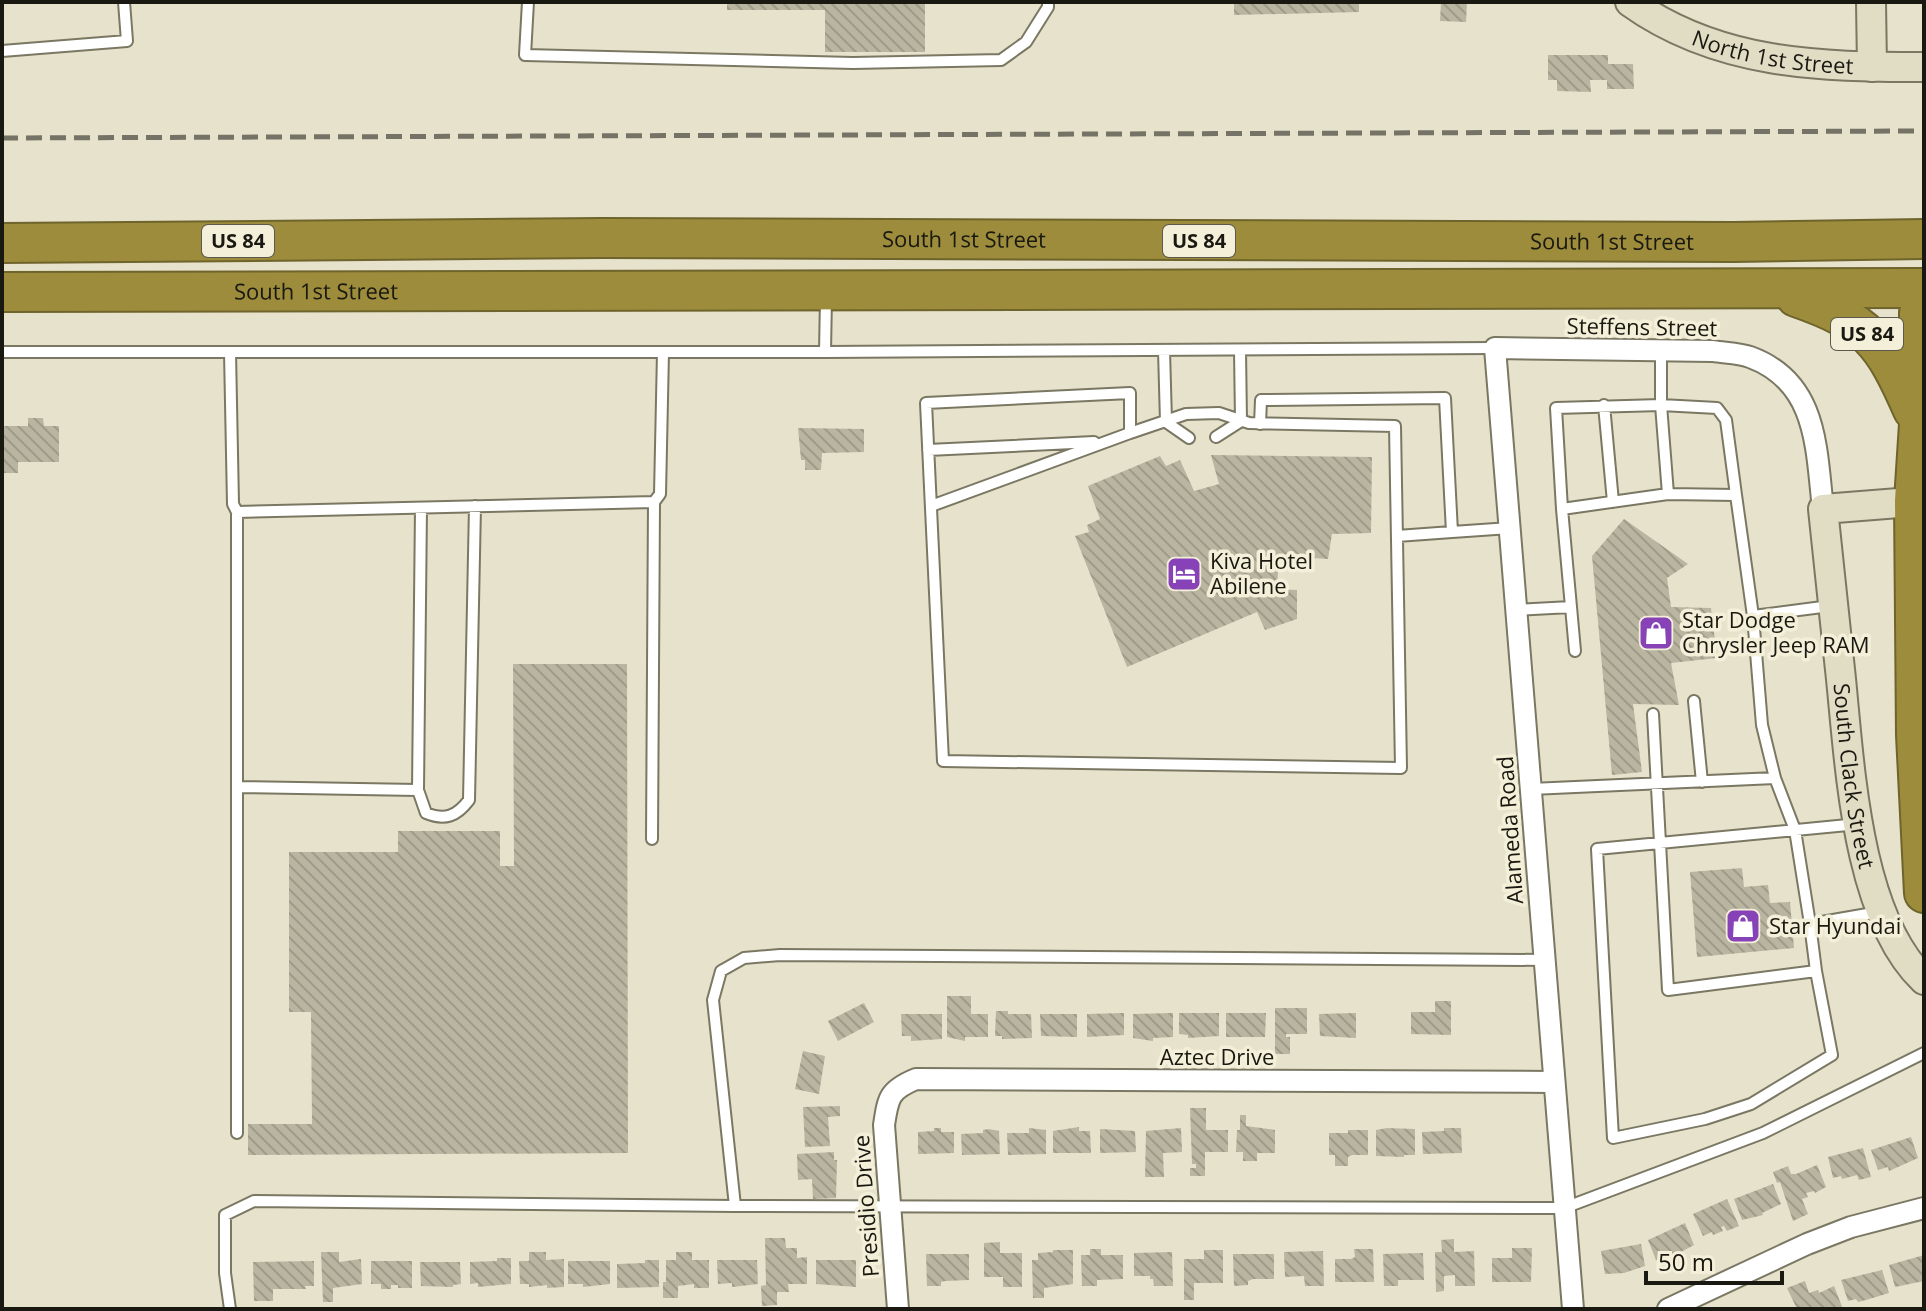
<svg xmlns="http://www.w3.org/2000/svg" width="1926" height="1311" font-family="'Open Sans',sans-serif">
<defs>
<pattern id="building-back-hatch" width="6" height="6" patternUnits="userSpaceOnUse" patternTransform="scale(2)"><rect width="6" height="6" fill="#b9b5a0"/><path d="M-1 5l2 2M0 0l6 6M5-1l2 2" fill="none" stroke="#9e9b89"/></pattern>
</defs>
<rect width="100%" height="100%" fill="#e6e2cc"/>
<!-- building -->
<path fill="url(#building-back-hatch)" d="M727,2H925V52H825V10H727Z
M1234,2H1359V12L1234,15Z
M1441,2H1467L1466,22L1440,21Z
M1548,55H1608V64H1633L1634,89H1607V80H1590L1591,92L1557,91V80H1548Z
M28,418H43L44,426H59V462H18V473H2V426H28Z
M798,428L864,429V452L822,453L821,470H805V460H801Z
M1211,455L1372,457L1371,533L1332,534L1328,559L1279,556L1277,589L1297,590V619L1265,630L1257,612L1127,667L1075,536L1089,532L1087,525L1100,519L1088,486L1160,456L1166,466L1180,460L1194,491L1219,484Z
M1624,519L1688,564L1667,578L1671,607L1711,608L1717,658L1671,663L1679,705L1633,704L1642,772L1612,775L1592,556Z
M513,664H627L628,1153L248,1155V1124H312L311,1012H289V852H398V831H500V866H514Z
M1742,868L1744,887L1768,885L1770,903L1790,902L1794,948L1697,957L1690,872Z
M947,996H971V1014H988V1037H965V1041L947,1037Z
M1435,1001H1451V1035L1411,1034V1012H1435Z
M864,1003L874,1022L838,1041L828,1021Z
M1275,1008H1307V1034H1286V1037H1290V1054H1275Z
M996,1011H1008V1014H1031L1032,1038L1002,1039V1036H995Z
M1124,1013V1035L1087,1037V1014Z
M1173,1013V1037L1153,1038V1041L1133,1038V1014Z
M1179,1013H1219V1036L1188,1038V1035L1179,1034Z
M1226,1013H1266L1265,1037H1226Z
M1356,1013V1038L1320,1036L1319,1014Z
M901,1014H942V1039L911,1041V1036H902Z
M1040,1014H1077V1037L1041,1036Z
M803,1051L825,1056L819,1094L795,1089Z
M840,1106V1116L828,1117L830,1146L805,1147L803,1107Z
M1190,1108H1206V1130H1228V1152H1205V1176H1190V1168H1196V1164H1192Z
M1240,1115H1246V1126L1275,1130V1153H1257V1161H1243V1152H1236L1237,1130H1240Z
M1079,1127V1131H1090L1091,1153H1053V1131Z
M934,1128H941V1132H954V1153L918,1154V1132L934,1131Z
M1029,1128L1046,1130V1154L1008,1155L1007,1133H1029Z
M1181,1128L1182,1152L1163,1153L1164,1177H1145L1146,1131Z
M1387,1128L1415,1129V1155H1404V1157L1376,1156V1130Z
M1444,1128H1461L1462,1153L1423,1154L1422,1132L1444,1131Z
M989,1129L999,1131L1000,1154L962,1155L961,1134L983,1133V1130Z
M1100,1129L1135,1131L1136,1152L1100,1153Z
M1348,1130H1368V1155H1352L1348,1157V1166H1335V1155H1329V1133H1348Z
M1911,1137L1918,1158L1889,1171L1888,1167L1878,1170L1871,1150Z
M1863,1148L1871,1177L1859,1180L1857,1175L1842,1179L1841,1176L1833,1178L1828,1157Z
M834,1152V1160H837L836,1198L813,1199L812,1179L798,1180L797,1154Z
M1817,1165L1826,1187L1815,1193L1814,1191L1806,1193L1808,1197L1802,1199L1808,1214L1793,1221L1780,1182L1777,1183L1773,1172L1788,1166L1791,1174H1796Z
M1773,1184L1781,1204L1762,1213L1763,1215L1742,1220L1734,1199Z
M1727,1199L1739,1226L1727,1231L1724,1226L1721,1227L1723,1231L1713,1235L1712,1232L1703,1236L1693,1214Z
M1685,1223L1694,1245L1666,1260L1664,1257L1656,1260L1648,1240Z
M765,1238H785L786,1248H797V1258L807,1257V1284H788L789,1292H777V1305L762,1306L761,1286L766,1285Z
M1454,1239V1252L1474,1251L1475,1286H1455V1275L1444,1276V1291L1436,1292L1435,1252H1442L1441,1240Z
M1000,1242V1253H1022V1287H1003V1277H984V1243Z
M1641,1244L1645,1266L1624,1273L1605,1274L1601,1251Z
M1512,1248H1532L1531,1282H1492V1258H1512Z
M1090,1249H1101V1255H1123V1279L1097,1280V1286H1082L1081,1255H1090Z
M1354,1249H1373L1374,1282H1335V1259H1351L1355,1257Z
M1053,1250H1073V1284L1044,1288V1298H1033L1032,1260H1038V1253L1053,1252Z
M1204,1250H1223V1283H1194V1300H1184V1259H1204Z
M1323,1251L1324,1286H1305L1304,1276L1285,1277L1284,1252Z
M321,1252H339V1262L361,1259L362,1284L333,1288V1302H323Z
M529,1252H546V1260L564,1259V1287L547,1288V1285L529,1287V1284H520L519,1261H529Z
M676,1252H692V1260H709V1288H694V1284L678,1286V1298H663V1282H666V1260H676Z
M1172,1252L1173,1286H1154L1153,1279H1150V1276H1134V1253Z
M1423,1253L1424,1280H1398V1286H1384L1383,1254Z
M926,1254H969V1280L945,1281L941,1282V1286H927Z
M1233,1254H1274V1279H1253L1248,1281V1285L1234,1286Z
M1924,1255V1281L1895,1287L1889,1265Z
M497,1258H511V1284L478,1287V1283L470,1284V1262L497,1261Z
M645,1260H659V1287L617,1288V1264L645,1263Z
M717,1260H757L758,1284L732,1287V1283L718,1284Z
M816,1260H856V1287L816,1284Z
M314,1261V1286H305L306,1289H273V1301H254L253,1262Z
M371,1261H412V1288H398V1285H391V1289H381V1284H371Z
M568,1261H610V1284L583,1287V1284H568Z
M420,1262H460L461,1284L453,1285V1287L421,1286Z
M1882,1270L1889,1293L1866,1300L1858,1302L1856,1299L1848,1301L1841,1280Z
M1805,1281L1809,1293L1818,1290L1819,1293L1834,1286L1843,1309H1797L1787,1288Z"/>
<g fill="none" stroke-linecap="round" stroke-linejoin="round">
<defs>
<path id="lane" d="M528,2L525,55L853,63L1001,60L1026,42L1048,7V2
M2,51L127,41L124,2
M1164,350L1166,422L1189,438
M1240,350L1241,421
M2,352H825L1495,348
M230,352L233,504L237,512L654,502L660,494L663,352
M825,352L826,297
M1604,405L1613,502
M1260,424L1261,400L1445,398L1452,532L1510,528
M1216,437L1241,421
M928,450L1094,442
M1668,494L1736,495L1753,616
M931,506L1130,433V393L926,403L943,761L1401,768L1395,426L1249,423L1219,413L1186,414L1130,433
M421,508L418,790L426,813C445,821 457,816 469,800L475,506
M1562,509L1556,408L1661,405L1717,408L1726,420L1736,495
M237,512V1133
M1397,536L1452,532
M1571,607L1575,651
M1517,610L1571,607L1562,509L1668,494L1661,405V350
M1694,701L1702,782
M1653,714L1668,990L1816,971L1810,924
M1775,778L1762,725L1753,616L1830,606
M237,787L418,790
M1531,789L1775,778L1795,830L1810,924L1879,912
M652,839L654,502
M1816,971L1832,1055L1751,1104L1705,1119L1613,1138L1597,849L1858,824
M735,1206L713,1000L721,971L744,958L780,955L1544,960
M230,1309L225,1273V1215L254,1201L735,1206L1564,1208L1763,1133L1924,1053"/>
<path id="street" d="M898,1309L884,1125C888,1098 889,1090 916,1079L1553,1082
M1573,1309L1495,348L1713,351C1725,353 1739,353 1750,357C1818,382 1816,448 1823,509
M1668,1309L1807,1244L1851,1227L1924,1208"/>
<g id="secondary">
<path id="s1" d="M1630,2C1718,65 1820,67 1924,67"/>
<path d="M1871,2L1872,67"/>
<path id="s2" d="M1924,501L1823,509C1829,566 1835,623 1841,679C1850,768 1857,916 1924,980"/>
</g>
<g id="highway">
<path id="s3" d="M2,243L603,238L1733,242L1924,239"/>
<path id="s4" d="M2,292L1924,288"/>
<path d="M1796,297C1868,322 1883,341 1913,410"/>
<path d="M1924,298L1919,313V424L1914,501L1916,735L1924,893"/>
</g>
</defs>
<!-- lane casing -->
<use href="#lane" stroke="#7a7763" stroke-width="14"/>
<!-- street casing -->
<use href="#street" stroke="#7a7763" stroke-width="24"/>
<!-- secondary casing -->
<use href="#secondary" stroke="#7a7763" stroke-width="32"/>
<!-- highway casing -->
<use href="#highway" stroke="#6e642c" stroke-width="42"/>
<!-- lane -->
<use href="#lane" stroke="#fff" stroke-width="10"/>
<!-- street -->
<use href="#street" stroke="#fff" stroke-width="20"/>
<!-- secondary -->
<use href="#secondary" stroke="#e1dcc4" stroke-width="28"/>
<!-- highway -->
<use href="#highway" stroke="#9c8c3b" stroke-width="38"/>
<!-- rail -->
<path stroke="#757365" stroke-width="5" stroke-dasharray="16 8" stroke-linecap="butt" d="M2,138L1924,131"/>
</g>
<!-- icons -->
<defs>
<symbol id="hotel-square" viewBox="-11 -11 22 22"><rect x="-9" y="-9" width="18" height="18" rx="4" fill="#8642b6" stroke="#f4efd9"/><path d="M-6-4.5h1.5V1H6V5H4.5V3h-9V5H-6ZM-4 0a1.8 1.8 0 1 1 3.6 0ZM.5 0V-2.5h3Q6-2.5 6 0Z" fill="#fff"/></symbol>
<symbol id="shop-square" viewBox="-11 -11 22 22"><rect x="-9" y="-9" width="18" height="18" rx="4" fill="#8642b6" stroke="#f4efd9"/><path d="M-5-2.5h2.3a2.7 3.5 0 0 1 5.4 0H5L5.5 6h-11ZM-1.5-2.5h3a1.5 2.3 0 0 0-3 0Z" fill="#fff"/></symbol>
</defs>
<g fill-rule="evenodd">
<use href="#hotel-square" x="1164" y="554" width="40" height="40"/>
<use href="#shop-square" x="1636" y="613" width="40" height="40"/>
<use href="#shop-square" x="1723" y="906" width="40" height="40"/>
</g>
<g text-anchor="middle" stroke-width="7" stroke-linejoin="round" paint-order="stroke">
<!-- shield labels -->
<g fill="#f4efd9" stroke="#5b594d" stroke-width="2">
<rect x="202" y="225" width="72" height="32" rx="6"/>
<rect x="1163" y="225" width="72" height="32" rx="6"/>
<rect x="1831" y="318" width="72" height="32" rx="6"/>
</g>
<g font-size="20" font-weight="bold" fill="#1a1911">
<text x="238" y="248">US 84</text>
<text x="1199" y="248">US 84</text>
<text x="1867" y="341">US 84</text>
</g>
<!-- street labels -->
<g font-size="22" fill="#1a1911" stroke="#f4efd9">
<text dy="8" stroke="none"><textPath href="#s1" startOffset="154">North 1st Street</textPath></text>
<text dy="8" stroke="none"><textPath href="#s3" startOffset="962">South 1st Street</textPath></text>
<text dy="8" stroke="none"><textPath href="#s3" startOffset="1610">South 1st Street</textPath></text>
<text dy="8" stroke="none"><textPath href="#s4" startOffset="314">South 1st Street</textPath></text>
<text transform="translate(1642 327) rotate(1)" y="8">Steffens Street</text>
<text dy="8" stroke="none"><textPath href="#s2" startOffset="370">South Clack Street</textPath></text>
<text transform="translate(1510 830) rotate(-94)" y="8">Alameda Road</text>
<text x="1217" y="1065">Aztec Drive</text>
<text transform="translate(866 1206) rotate(-94)" y="8">Presidio Drive</text>
</g>
<!-- poi labels -->
<g font-size="22" fill="#1a1911" stroke="#f4efd9" text-anchor="start">
<text x="1210" y="569">Kiva Hotel<tspan x="1210" dy="25">Abilene</tspan></text>
<text x="1682" y="628">Star Dodge<tspan x="1682" dy="25">Chrysler Jeep RAM</tspan></text>
<text x="1769" y="934">Star Hyundai</text>
</g>
</g>
<!-- border -->
<rect width="1926" height="1311" fill="none" stroke="#1a1911" stroke-width="8"/>
<!-- scale -->
<path d="M1646 1271v12h136v-12" fill="none" stroke="#1a1911" stroke-width="4"/>
<text x="1658" y="1271" font-size="24" fill="#1a1911" stroke="#f4efd9" stroke-width="6" paint-order="stroke">50 m</text>
</svg>
